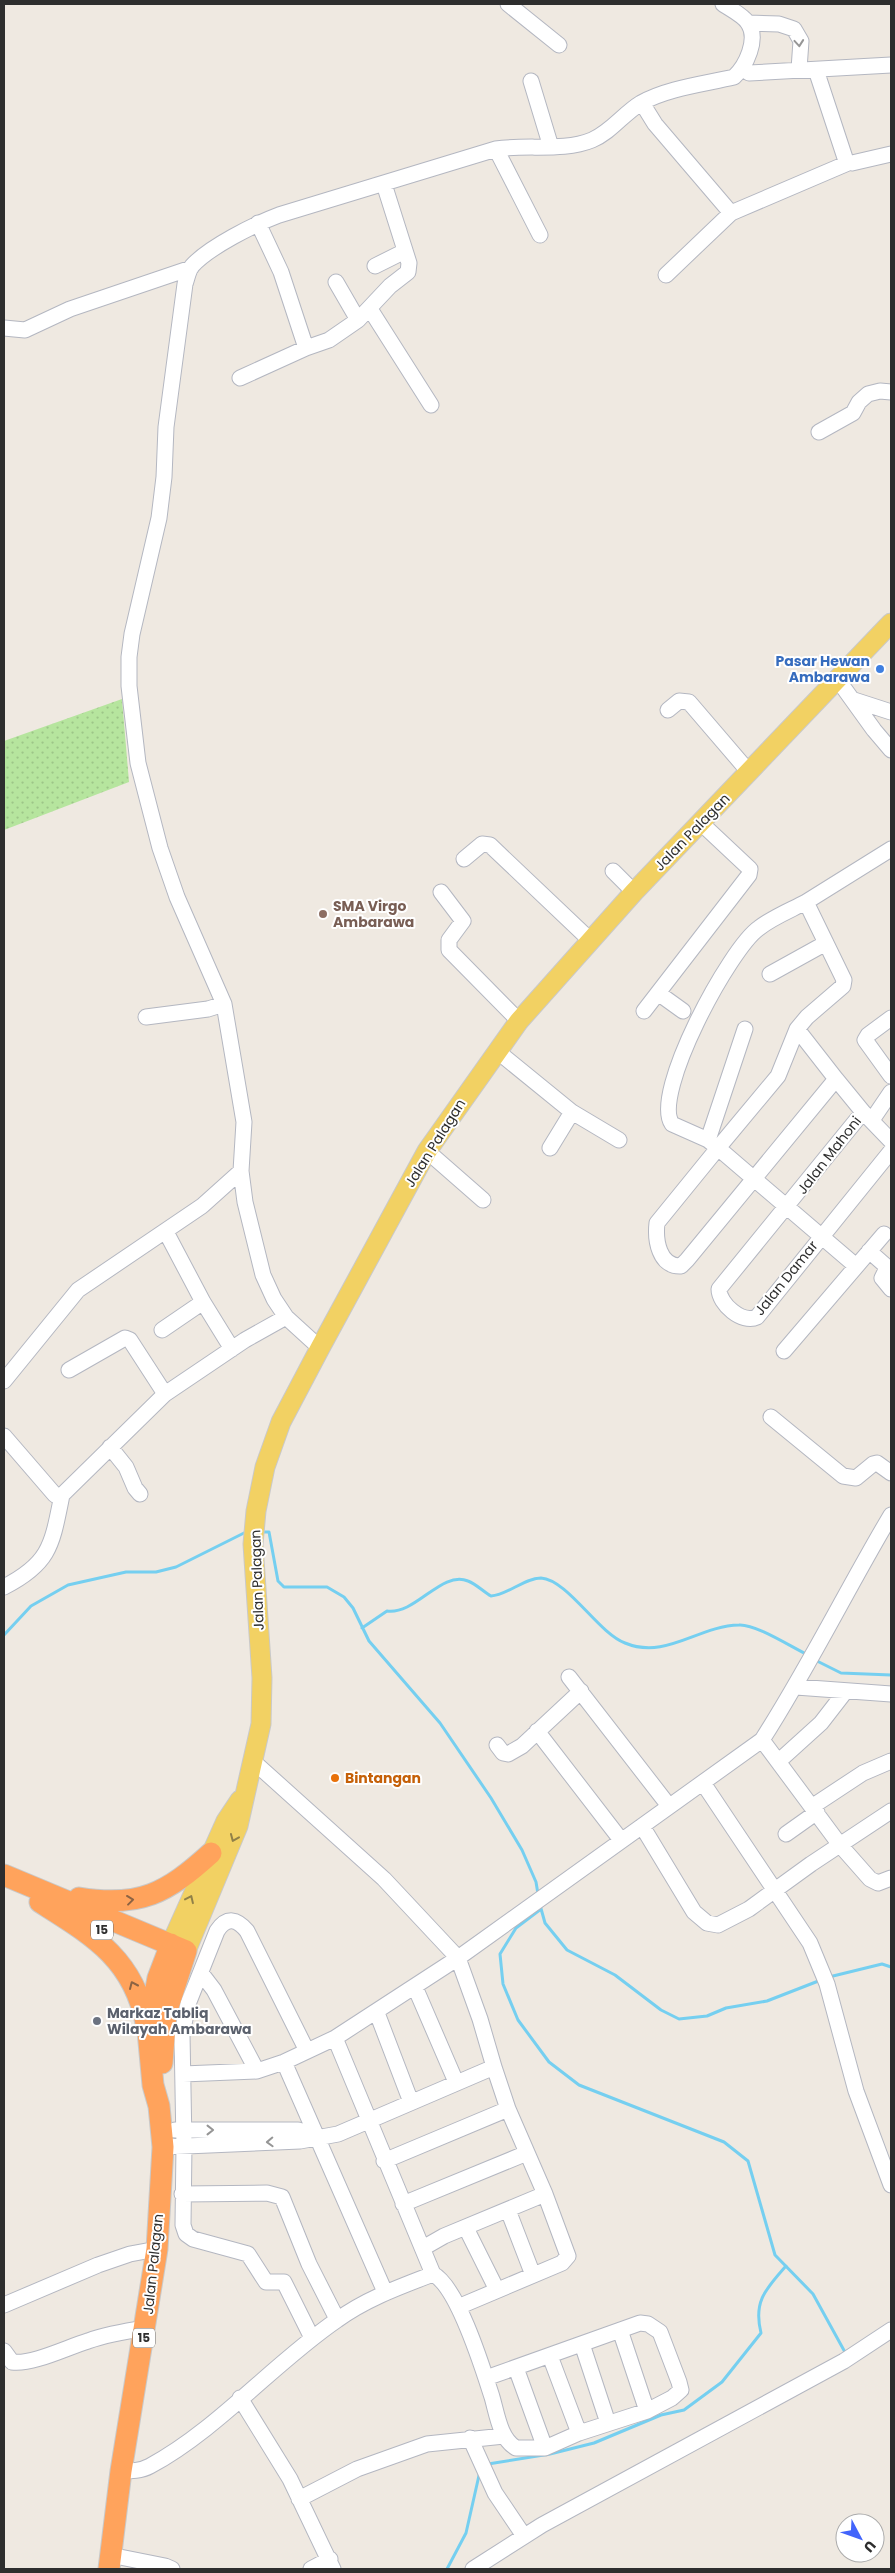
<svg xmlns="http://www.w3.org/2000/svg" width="895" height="2573" font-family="Poppins,sans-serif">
<defs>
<pattern id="park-dots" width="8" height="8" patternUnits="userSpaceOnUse" patternTransform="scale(1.25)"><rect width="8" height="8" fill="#b6e59e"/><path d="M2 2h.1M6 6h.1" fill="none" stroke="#9dc588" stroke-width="1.8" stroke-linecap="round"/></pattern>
</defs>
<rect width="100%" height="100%" fill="#efe9e1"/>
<!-- park -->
<path fill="url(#park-dots)" d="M122,699L129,782L4,830V741Z"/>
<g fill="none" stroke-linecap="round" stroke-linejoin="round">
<!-- stream -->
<path stroke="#75cff0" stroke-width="3" d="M260,1532H269L278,1581L284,1587H327L344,1597L353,1608L369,1641L440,1723L491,1798L522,1850L536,1882L538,1894
M362,1628L387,1611C416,1615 441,1570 468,1581C476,1584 484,1592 491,1596C508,1595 524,1578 541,1578C568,1580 598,1633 625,1643C666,1660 698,1626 739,1625C756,1624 791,1647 808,1655
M4,1635L31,1606L68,1585L126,1572H156L176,1567L248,1531
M815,1660L841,1673L891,1675
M540,1905L545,1923L567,1950L615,1975L661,2010L679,2019L707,2016L726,2008L767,2001L821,1980
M541,1909L516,1928L500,1954L503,1984L518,2020L549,2062L579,2085L724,2142L748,2161L775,2255L813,2294L846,2354
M829,1977L882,1964L891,1967
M488,2464L550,2454L594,2443L661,2415L684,2410L722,2382L761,2333C753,2301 766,2289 786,2266
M447,2569L466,2533L480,2471"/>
<defs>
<path id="minor" d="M508,4L559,45
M748,23L779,24L794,29L801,41L799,69
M743,69L749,73L891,65
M816,70L846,161L852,163L891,154
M531,81L551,147
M642,103L655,124L731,213
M496,149L540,235
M258,223L281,272L306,348
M375,266L405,251
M666,275L731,213L848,163
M336,282L358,320
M370,309L431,405
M4,328L25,330L70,309L191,268
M240,378L306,348L329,340L358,320L390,286L408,272L409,263L384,184
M819,432L853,413L859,402L868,394L880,391L891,392
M838,680L874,730L891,750
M854,700L891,712
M668,710L679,701L689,702L749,772
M464,859L482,844L490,845L590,940
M613,871L634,892
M441,892L463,921L449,940V950L519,1021
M770,974L826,943
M658,993L683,1011
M644,1011L749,875L750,869L701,823
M146,1017L208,1009L224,1004
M891,1018L868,1035L865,1040L891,1076
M745,1029L708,1140L718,1148L657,1223C655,1240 659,1267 681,1266L687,1260L836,1079L797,1029
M497,1051L572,1112L619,1140
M836,1079L863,1112L719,1289C719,1304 742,1324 757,1317L891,1151
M863,1112L891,1141
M872,1120L891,1092
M708,1140L672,1124C651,1094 730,948 759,928C773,917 791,910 806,902
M550,1148L572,1112
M427,1151L483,1200
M166,1232L203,1302L232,1349
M869,1251L886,1266V1270L882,1278L891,1289
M856,1266L718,1148L778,1076L797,1029L807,1017L843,986L844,980L806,902L891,849
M162,1330L203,1302
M320,1348L286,1317L274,1299L263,1275L245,1202L241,1171L244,1122L224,1004L177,897L160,848L138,763L129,686V657L132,634L159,518L164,477L166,427L185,284C187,279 188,271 192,266C209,247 255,224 279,215L496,149C528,144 563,152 592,140C611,132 623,114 641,103C668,88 704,84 734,77C746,66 759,39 748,23C743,15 730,9 723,4
M784,1351L884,1234
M69,1370L125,1338L130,1340L165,1394
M4,1381L78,1290L202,1206L241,1171
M771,1417L843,1476L856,1478L873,1464L877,1463L891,1473
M4,1436L55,1495H62L165,1394L245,1340L286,1317
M110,1447L126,1467L135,1488L140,1494
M4,1587C51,1563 52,1544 62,1495
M569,1677L669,1806
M796,1687L891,1694
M537,1731L621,1840
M762,1740L840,1845L870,1879L878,1883L891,1878
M497,1745L503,1753L508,1754L522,1746L581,1691
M779,1761L821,1723L845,1692
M254,1762L384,1879L458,1958L762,1740C809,1667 847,1589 891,1515
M703,1783L810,1943L827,1984L856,2091L891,2185
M813,1806L863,1773L891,1761
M642,1826L694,1912L707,1923L718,1925L749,1909L811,1864L891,1811
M786,1834L817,1812
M201,1973L214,1990L257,2071
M415,1987L456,2082
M377,2013L411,2102
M335,2038L433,2274
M307,2051L247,1931C237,1919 227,1916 217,1931L188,2004L182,2034L184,2145L183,2225L186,2234L193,2239L248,2254L266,2282H284L312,2338
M284,2062L385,2292
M183,2074L257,2071L284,2062L335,2038L458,1958L480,2019L494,2067
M175,2130H298L318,2136
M163,2147L300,2141L338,2134L494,2067L508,2109L545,2194L568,2256L562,2263L458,2307
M384,2161L508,2109
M182,2194L267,2193L282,2197L309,2264L337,2319
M403,2204L527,2153
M508,2210L533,2275
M466,2228L497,2290
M423,2248L444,2236L545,2194
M4,2305L98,2265L130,2254L157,2249
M620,2330L647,2411
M582,2344L608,2423
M4,2351L12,2362C32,2365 68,2347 88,2341C107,2334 126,2331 146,2328
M550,2356L579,2433
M516,2368L545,2448
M240,2398L290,2479L333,2569
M470,2438L495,2493L524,2536
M121,2471C131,2471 141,2471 150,2466C217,2430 274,2363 337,2320C366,2299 399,2287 433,2274C458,2287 483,2369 492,2397C497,2414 500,2439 516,2448H545L579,2433L647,2411L672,2398L681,2390L679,2382L660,2332L648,2324L640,2323L486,2378
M299,2499L357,2469L427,2444L504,2436
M110,2555L165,2566L172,2569
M311,2569L330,2559
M473,2569L542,2525L844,2361L891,2330"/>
<path id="major" d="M171,1944L226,1821L240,1800
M186,1951L238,1826L261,1724L262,1678L253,1544L256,1511L265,1467L281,1422L320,1348L427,1151L519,1021L634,892L891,623"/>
<path id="highway" d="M4,1875L186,1951L166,2013L162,2063
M79,1898C140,1908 167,1893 211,1853
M40,1902C92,1935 133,1958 146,2023
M109,2569L121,2471L157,2249L163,2147L159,2106L153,2085L148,2031L158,1978L171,1944"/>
</defs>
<!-- minor casing -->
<use href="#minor" stroke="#b4b7c1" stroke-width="17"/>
<!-- major casing -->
<use href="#major" stroke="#c9c9c9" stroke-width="21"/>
<!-- highway casing -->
<use href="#highway" stroke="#c9c9c9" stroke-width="23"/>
<!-- minor -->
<use href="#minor" stroke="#fff" stroke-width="15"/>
<!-- major -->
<use href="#major" stroke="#f2d163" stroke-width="19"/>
<!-- highway -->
<use href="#highway" stroke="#ffa35c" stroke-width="21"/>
</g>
<!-- one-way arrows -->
<defs><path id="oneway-chevron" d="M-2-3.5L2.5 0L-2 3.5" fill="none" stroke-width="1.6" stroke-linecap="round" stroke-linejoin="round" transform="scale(1.25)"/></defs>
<g stroke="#969696">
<use href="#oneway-chevron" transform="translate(799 43) rotate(85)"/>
<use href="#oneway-chevron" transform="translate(210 2130)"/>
<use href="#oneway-chevron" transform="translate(270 2142) rotate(178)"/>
</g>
<g stroke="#908048">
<use href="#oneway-chevron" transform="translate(234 1838) rotate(113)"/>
<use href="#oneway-chevron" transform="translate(190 1899) rotate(-65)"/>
</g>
<g stroke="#8c6343">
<use href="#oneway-chevron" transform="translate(130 1900) rotate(-7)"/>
<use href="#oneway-chevron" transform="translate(133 1985) rotate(-114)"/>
</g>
<!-- markers -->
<circle fill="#3f7fe0" stroke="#fff" stroke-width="2" cx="880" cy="669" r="5"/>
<circle fill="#8d6e63" stroke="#fff" stroke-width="2" cx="323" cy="914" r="5"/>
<circle fill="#e8710a" stroke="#fff" stroke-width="2" cx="335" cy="1778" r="5"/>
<circle fill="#6b7280" stroke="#fff" stroke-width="2" cx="97" cy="2021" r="5"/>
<g text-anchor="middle" stroke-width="4" stroke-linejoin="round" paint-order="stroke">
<!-- shield labels -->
<g fill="#fff" stroke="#6d6d6d" stroke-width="1">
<rect x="91" y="1920.5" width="22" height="19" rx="4"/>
<rect x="133" y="2328.5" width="22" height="19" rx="4"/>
</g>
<g font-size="12" font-weight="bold" fill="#2e2e2e">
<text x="102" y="1934">15</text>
<text x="144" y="2342">15</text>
</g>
<!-- shop labels -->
<g font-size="14" font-weight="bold" fill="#366cbe" stroke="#fff" text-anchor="end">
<text x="870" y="666">Pasar Hewan<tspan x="870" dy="16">Ambarawa</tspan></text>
</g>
<!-- street labels -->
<g font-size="14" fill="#2e2e2e" stroke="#fff">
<text transform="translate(692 832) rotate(-46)" y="5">Jalan Palagan</text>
<text transform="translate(435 1143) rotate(-58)" y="5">Jalan Palagan</text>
<text transform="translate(829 1155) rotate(-52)" y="5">Jalan Mahoni</text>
<text transform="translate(786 1278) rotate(-51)" y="5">Jalan Damar</text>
<text transform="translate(257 1580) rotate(-92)" y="5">Jalan Palagan</text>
<text transform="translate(153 2264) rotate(-84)" y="5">Jalan Palagan</text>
</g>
<!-- education labels -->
<g font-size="14" font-weight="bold" fill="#785e54" stroke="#fff" text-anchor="start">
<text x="333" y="911">SMA Virgo<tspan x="333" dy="16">Ambarawa</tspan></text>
</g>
<!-- food labels -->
<g font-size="14" font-weight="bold" fill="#c56008" stroke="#fff" text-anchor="start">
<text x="345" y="1783">Bintangan</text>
</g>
<!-- worship labels -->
<g font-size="14" font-weight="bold" fill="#5b616d" stroke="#fff" text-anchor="start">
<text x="107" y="2018">Markaz Tabliq<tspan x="107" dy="16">Wilayah Ambarawa</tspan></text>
</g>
</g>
<!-- border -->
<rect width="895" height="2573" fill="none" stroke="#2e2e2e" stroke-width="10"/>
<!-- north arrow -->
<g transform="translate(860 2538) rotate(131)"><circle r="24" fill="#ffffff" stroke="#ababab"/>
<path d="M0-4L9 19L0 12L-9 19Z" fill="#4264fb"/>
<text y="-8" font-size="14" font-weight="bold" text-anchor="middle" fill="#2e2e2e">U</text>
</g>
</svg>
